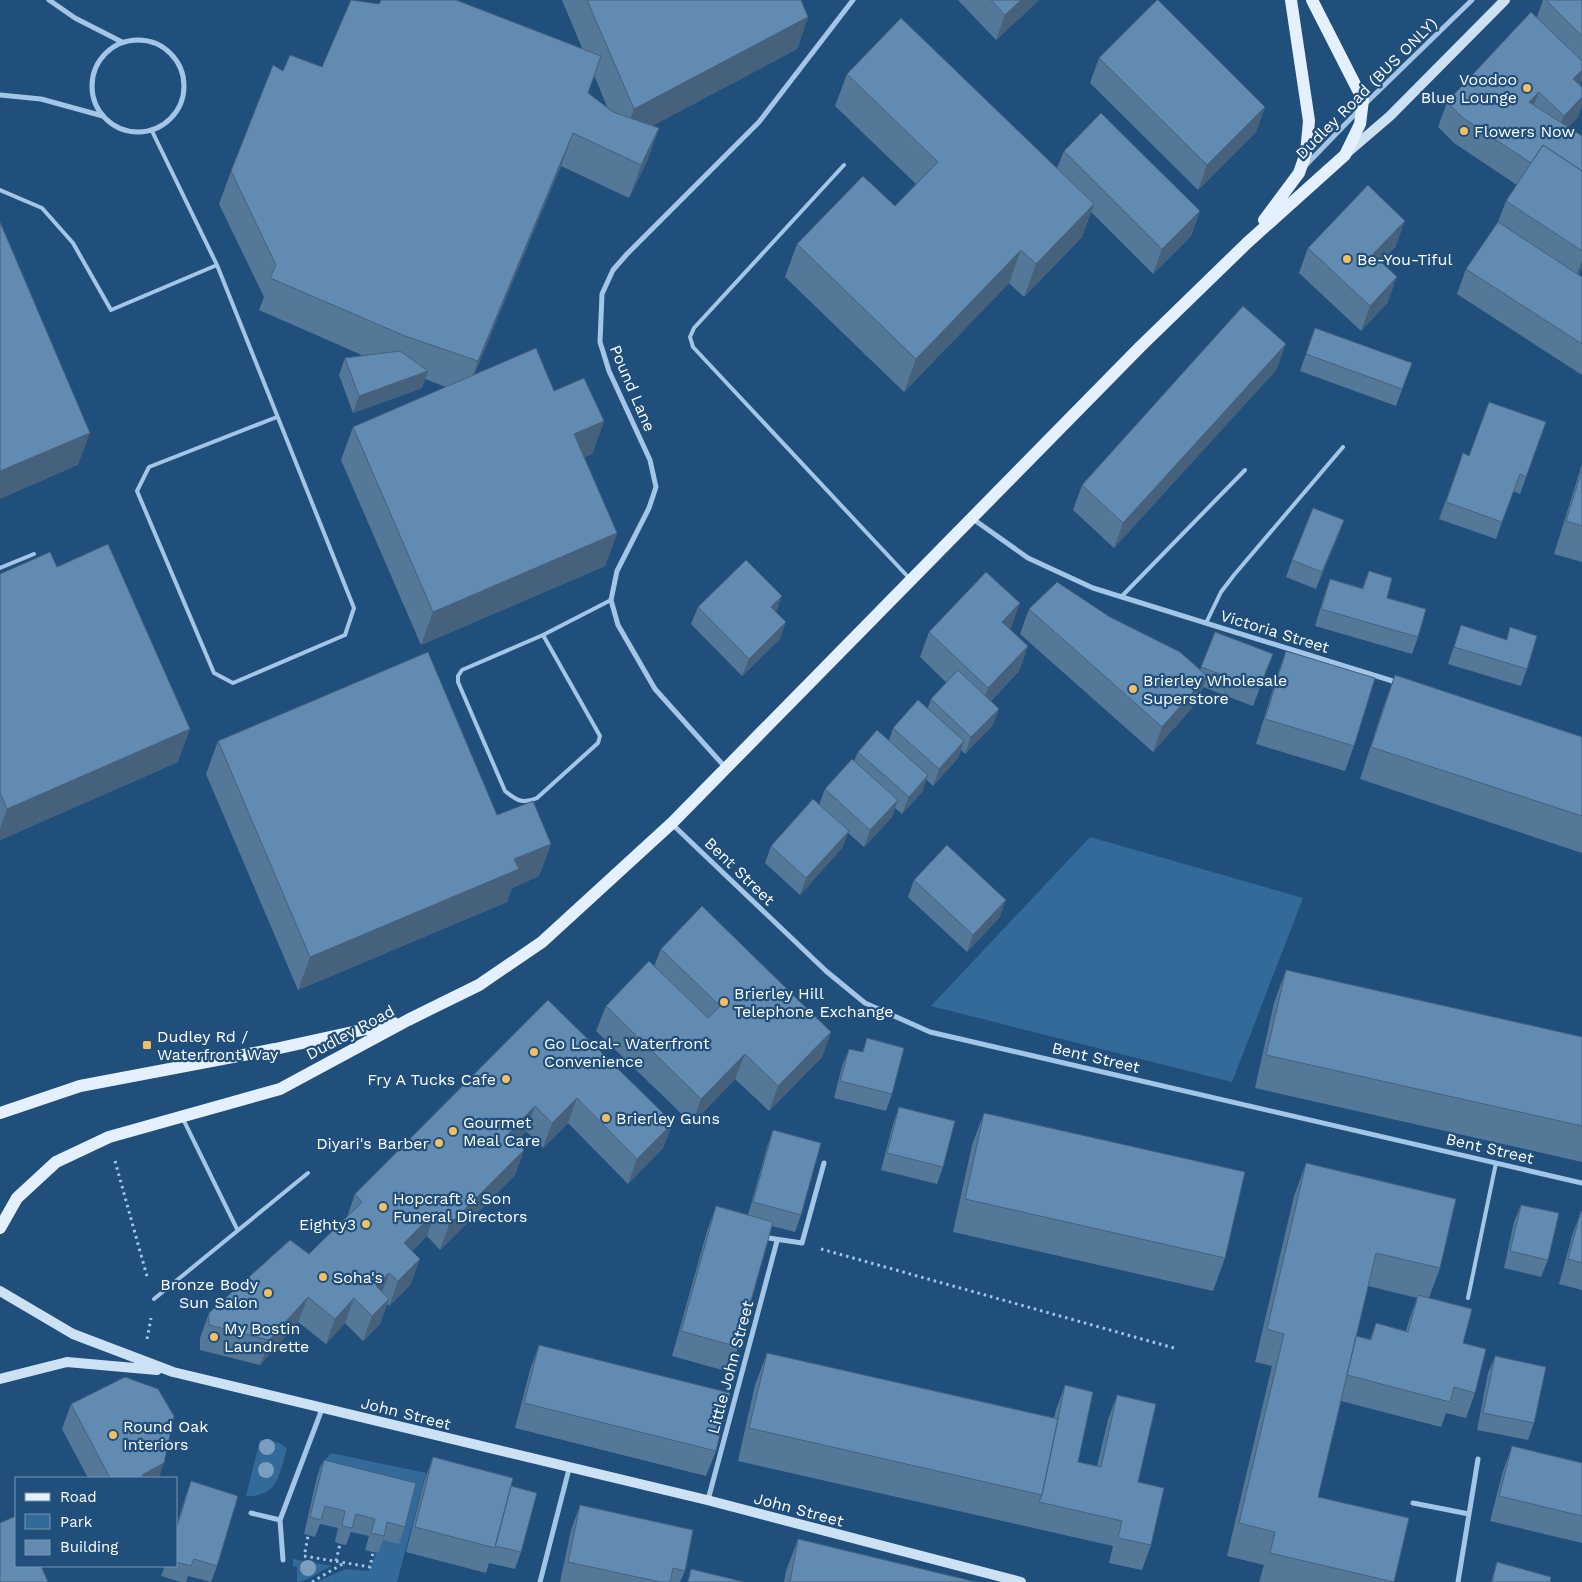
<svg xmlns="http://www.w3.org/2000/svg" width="1582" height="1582" font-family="'Work Sans',sans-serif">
<rect width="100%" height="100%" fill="#204f7c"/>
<!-- green -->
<path fill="#336a9a" d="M1090,837L1303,898L1232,1082L931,1006Z
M260,1440L279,1443L287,1448C279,1474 279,1497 246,1496Z
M331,1453L426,1473L397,1582H317L345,1569L369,1571L376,1553H378L381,1539L399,1543L317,1477L320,1466Z
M293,1559L332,1566C320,1570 308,1582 297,1582V1567L293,1566Z"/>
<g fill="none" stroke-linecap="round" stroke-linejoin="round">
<!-- path -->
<path stroke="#a3c6e6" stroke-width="3" stroke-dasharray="2.5 4" stroke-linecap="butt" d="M115,1161L148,1280
M821,1249L1174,1348
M147,1339L151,1318
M305,1552L308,1536
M304,1556L370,1567L373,1552
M336,1561L340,1544
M312,1582L344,1563"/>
<!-- lane -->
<path stroke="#a3c6e6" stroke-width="4" d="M152,131L217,265L354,608L345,635L233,683L214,673L137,491L149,467L277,417
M844,165L694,328L690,337L693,347L910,579
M0,190L42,208L73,243L111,310L217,265
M0,568L34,554
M1122,596L1245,470
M1206,623L1221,592L1234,575L1343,447
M543,635L600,736L598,743L537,798C523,804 517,801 505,791L458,682V676L462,670L543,635L611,600
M183,1119L237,1229
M1468,1298L1496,1163
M154,1299L308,1173"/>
<!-- street -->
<path stroke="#a3c6e6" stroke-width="5" d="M49,0L75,18L122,42
M92 86a46 46 0 1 1 92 0a46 46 0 1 1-92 0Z
M0,95L41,99L103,116
M1365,104L1472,0
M1306,165L1359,110
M973,519L1028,558L1093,588L1399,683
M725,767L655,689L618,625L611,600L617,571L649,508L656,487L650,460L609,371L600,342L602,294L613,270L627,254L759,122L853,0
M672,824L826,971L865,1003L930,1032L1582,1183
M762,1237L802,1243L824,1163
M708,1500L777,1241
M1413,1503L1469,1514
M251,1513L280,1520
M283,1560L280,1520L322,1409
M540,1582L569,1469
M1458,1582L1478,1459"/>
<!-- secondary -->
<path stroke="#cde1f5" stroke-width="10" d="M1348,152L1390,116L1505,0
M0,1291L73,1334L173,1372L707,1500L1021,1582
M0,1379L67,1362L157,1370"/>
<!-- primary -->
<path stroke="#e4f0fd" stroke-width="12" d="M1264,220L1299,173L1306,153L1309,121L1291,0
M0,1113L80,1086L275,1049L394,1023
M0,1228L17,1198L56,1162L109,1137L280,1089L408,1020L479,985L542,942L672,823L1140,347L1247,243L1345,155L1360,124L1363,100L1312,0"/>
</g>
<!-- trees -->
<g fill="#7b9ebf">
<circle cx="267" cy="1447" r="8"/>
<circle cx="266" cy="1470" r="8"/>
<circle cx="308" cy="1568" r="8"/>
</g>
<!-- wall -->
<path fill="#547898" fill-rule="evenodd" d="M562,0H801L808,17L797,49L652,126L659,128L647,161L629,198L561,166L474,375L554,391L604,421L592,454L584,457L617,533L605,566L421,645L341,460L353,427L446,387L425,379L422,388L353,413L339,375L345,358L364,356L259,310L264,297L219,204L231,171L283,71L322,67L582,48ZM594,75L608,109L588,93Z
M958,0H1039L996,40Z
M1543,0H1582V79L1580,85L1582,87V105L1578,117L1568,127L1582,136V267L1579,274L1582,277V375L1457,294L1466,269L1498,222L1506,201L1517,185L1454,143L1438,127L1447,102L1537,17Z
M1099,58L1265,107L1256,132L1198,190L1090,83Z
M847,74L1057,168L1064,151L1200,211L1191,236L1153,274L1091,212L1082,237L1024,297L1009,283L904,392L785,277L797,244L895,206L916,184L835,106Z
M1396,246L1381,262L1388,302L1361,331L1299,273L1308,248Z
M1315,328L1412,363L1396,406L1300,371Z
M1277,369L1114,548L1073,510L1082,485Z
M1546,422L1520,494L1513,491L1496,539L1439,519L1463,453L1469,456Z
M1582,464V562L1554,554Z
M1344,520L1316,589L1286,577L1292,560Z
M1369,571L1387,598L1418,637L1412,654L1315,626L1324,596L1330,579L1362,588Z
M0,574L178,762L0,840Z
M698,607L776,612L780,639L742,676L691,624Z
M1029,609L1110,617L1200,670L1215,632L1273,654L1253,706L1203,687L1198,701L1153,752L1020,634Z
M1461,625L1506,640L1510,627L1527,669L1521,686L1448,664Z
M1011,628L1010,629L1028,646L1019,671L991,701L999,709L992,726L965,754L961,750L958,758L933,786L926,779L922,792L902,814L895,808L892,817L864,847L848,833L842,848L800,895L765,863L771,846L819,805L825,789L854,761L858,752L889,740L893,728L928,708L931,699L947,683L920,657L929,632Z
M1286,651L1354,746L1345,771L1256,744L1277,676Z
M1395,675L1582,737V853L1360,779L1383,708Z
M218,741L497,815L551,844L539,876L512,888L507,902L298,990L206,774Z
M914,880L1000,917L967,952L908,897Z
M661,949L831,1032L822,1057L769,1111L735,1079L692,1124L596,1031L606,1006L654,966Z
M1286,970L1582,1037V1162L1255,1088L1274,1003Z
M548,1000L673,1123L663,1148L628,1184L568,1123L543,1148L526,1131L516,1142L524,1150L515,1175L440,1250L427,1236L412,1251L411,1284L389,1306L387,1304L380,1324L363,1341L345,1323L326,1344L298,1322L260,1365L200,1350V1338L209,1313L309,1254L347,1217L355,1194Z
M867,1038L892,1094L886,1111L834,1098L842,1066L849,1049L862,1052Z
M899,1107L943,1167L937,1184L881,1170L893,1124Z
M984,1113L1225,1258L1213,1291L953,1232L972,1145Z
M773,1130L801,1215L795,1232L772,1226L738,1347L729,1372L672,1356L707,1231L716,1206L748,1215L767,1147Z
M1306,1163L1440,1268L1429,1298L1463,1343L1475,1393L1466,1418L1446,1413L1441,1427L1341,1401L1318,1497L1394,1582H1259L1264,1565L1227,1556L1272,1366L1255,1362L1294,1196ZM1368,1286L1417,1298L1409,1320L1406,1331L1376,1323L1370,1339L1356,1336Z
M1521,1205L1548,1260L1541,1277L1504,1268L1514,1222Z
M1581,1211L1582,1212V1290L1559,1284L1572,1236Z
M539,1345L716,1451L706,1476L515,1428L530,1370Z
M767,1353L1054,1418L1056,1410L1065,1385L1078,1462L1097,1466L1108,1420L1117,1395L1138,1482L1151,1545L1142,1570L1109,1563L1113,1546L738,1461L755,1385Z
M1495,1356L1534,1423L1528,1440L1477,1430L1488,1373Z
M71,1404L159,1478H88L62,1429Z
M1512,1446L1582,1463V1543L1490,1521L1503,1471Z
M433,1457L511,1486L521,1552L515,1569L489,1563L486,1573L406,1552L424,1482Z
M324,1460L405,1527L399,1544L383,1540L378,1553L373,1552L365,1550L369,1536L351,1532L346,1545L340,1544L335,1542L338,1528L320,1524L315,1537L304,1534L317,1477Z
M191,1481L217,1566L211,1582L188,1576L186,1582H181L161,1576L165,1566H176V1527L185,1498Z
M580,1505L685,1571L680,1582H560L571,1530Z
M798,1539L976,1582H784L786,1571Z
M1497,1562L1550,1582H1491Z"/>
<!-- shaded-wall -->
<path fill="#45617c" d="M1021,0H1039L996,40L1005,15Z
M808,17L797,49L622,142L634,109Z
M1582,70V79L1578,90L1573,79Z
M1539,92L1529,117V102Z
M1582,97V105L1578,117L1554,141L1564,116Z
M1265,107L1256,132L1198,190L1207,165Z
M659,128L647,161L629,198L641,165Z
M573,133L561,166L466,394L478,361Z
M1094,204L1082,237L1024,297L1036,264Z
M1200,211L1191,236L1153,274L1162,249Z
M1405,221L1396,246L1364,279L1373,254Z
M1021,250L1009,283L904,392L916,359Z
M1582,260V267L1568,298Z
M1397,277L1388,302L1361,331L1370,306Z
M1286,344L1277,369L1114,548L1123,523Z
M428,371L422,388L353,413L359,396Z
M604,421L592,454L562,467L574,434Z
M90,433L78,465L0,499V471Z
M1344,520L1338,537L1316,589L1322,572Z
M617,533L605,566L421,645L433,612Z
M782,596L776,613L771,607Z
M1020,603L1011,628L993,647L1002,622Z
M786,622L780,639L742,676L749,659Z
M1028,646L1019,671L979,713L988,688Z
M1207,676L1198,701L1153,752L1162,727Z
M999,709L992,726L965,754L971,737Z
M190,729L178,762L0,840V829L7,809Z
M964,741L958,758L933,786L939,769Z
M928,775L922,792L902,814L909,797Z
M898,800L892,817L864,847L870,830Z
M849,831L842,848L800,895L806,878Z
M551,844L539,876L512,888L507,902L298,990L310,957L514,859Z
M1006,900L1000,917L967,952L973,935Z
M831,1032L822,1057L769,1111L778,1086Z
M745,1054L735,1079L692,1124L701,1099Z
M577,1098L568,1123L543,1148L552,1123Z
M535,1106L526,1131L499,1159L508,1134Z
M673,1123L663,1148L628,1184L637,1159Z
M524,1150L515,1175L440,1250L449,1225Z
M436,1211L427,1236L395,1268L404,1243Z
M420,1259L411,1284L389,1306L398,1281Z
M389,1273L380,1298L376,1286Z
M308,1297L298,1322L260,1365L269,1340Z
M354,1298L345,1323L326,1344L335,1319Z
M389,1299L380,1324L363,1341L372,1316Z
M164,1463L159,1478H141L142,1475Z"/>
<!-- building -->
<path fill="#628bb1" stroke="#45617c" d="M351,0L379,4L381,0H456L601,56L588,93L613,112L659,128L641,165L573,133L478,361L405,336L270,278L276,265L231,171L273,65L283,71L290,55L322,67Z
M587,0H801L808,17L634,109Z
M991,0H1021L1005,15Z
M1157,0H1158L1265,107L1207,165L1099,58Z
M1546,0H1582V36Z
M1531,12L1582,61V70L1573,79L1582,87V97L1564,116L1539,92L1529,102L1582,136V171L1543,145L1531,163L1463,118L1447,102Z
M901,18L1094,204L1036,264L1021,250L916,359L797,244L863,176L895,206L938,162L847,74Z
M1101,113L1200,211L1162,249L1064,151Z
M1543,145L1582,171V251L1506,201Z
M1368,185L1405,221L1373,254L1397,277L1370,306L1308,248Z
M0,222L90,433L0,471Z
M1498,222L1582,277V344L1466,269Z
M1243,306L1286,344L1123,523L1082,485Z
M1315,328L1412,363L1402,389L1306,354Z
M536,348L554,391L584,378L604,421L574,434L617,533L433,612L353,427Z
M400,351L428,371L359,396L345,358Z
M1489,402L1546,422L1526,477L1520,474L1502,522L1446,502L1463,453L1469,456Z
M1582,470V526L1566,521Z
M1313,508L1344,520L1322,572L1292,560Z
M108,544L190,729L7,809L0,792V574L50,552L57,567Z
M746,560L782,596L771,607L786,622L749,659L698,607Z
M1369,571L1392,578L1387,598L1426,609L1418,637L1321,609L1330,579L1363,589Z
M986,572L1020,603L1002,622L1028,646L988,688L929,632Z
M1057,582L1110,617L1180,652L1207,676L1162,727L1029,609Z
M1461,625L1507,640L1510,627L1537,636L1527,669L1454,647Z
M1215,632L1273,654L1259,689L1201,667Z
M1286,651L1375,678L1354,746L1265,719Z
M428,652L497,815L533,801L551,844L514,859L519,869L310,957L218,741Z
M958,670L999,709L971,737L931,699Z
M1395,675L1582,737V816L1371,747Z
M918,700L964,741L939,769L893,728Z
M877,730L928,775L909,797L858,752Z
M852,759L898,800L870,830L825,789Z
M813,799L849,831L806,878L771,846Z
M947,845L1006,900L973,935L914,880Z
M702,906L831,1032L778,1086L745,1054L701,1099L606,1006L649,961L708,1018L720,1006L661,949Z
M1286,970L1582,1037V1126L1266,1055Z
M548,1000L673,1123L637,1159L577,1098L552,1123L535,1106L508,1134L524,1150L449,1225L436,1211L404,1243L420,1259L398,1281L389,1273L376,1286L389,1299L372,1316L354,1298L335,1319L308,1297L269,1340L209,1325V1313L290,1240L309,1254L362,1202L355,1194Z
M867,1038L904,1048L892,1094L840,1081L849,1049L863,1052Z
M899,1107L955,1121L943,1167L887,1153Z
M984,1113L1245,1172L1225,1258L965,1199Z
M773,1130L821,1143L801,1215L753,1202Z
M1306,1163L1456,1199L1440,1268L1376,1253L1318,1497L1409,1518L1394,1582L1270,1553L1275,1532L1239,1523L1284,1334L1267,1329Z
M1521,1205L1559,1213L1548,1260L1510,1251Z
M716,1206L773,1222L738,1347L681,1331Z
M1581,1211L1582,1212V1263L1568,1259Z
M1418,1295L1472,1309L1463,1343L1486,1349L1475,1393L1454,1387L1450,1402L1347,1375L1356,1336L1371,1340L1376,1323L1408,1332Z
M539,1345L730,1393L716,1451L524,1403Z
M767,1353L1058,1419L1042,1495L749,1428Z
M1495,1356L1546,1367L1534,1423L1483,1413Z
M125,1377L158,1389L174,1416L164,1463L142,1475L143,1478H110L71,1404Z
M1065,1385L1093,1392L1078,1462L1101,1467L1117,1395L1156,1404L1138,1482L1164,1488L1151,1545L1118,1538L1122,1521L1039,1502L1042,1495Z
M1512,1446L1582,1463V1516L1499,1496Z
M433,1457L513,1478L495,1548L415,1527Z
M324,1460L416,1483L405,1527L387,1522L384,1536L380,1535L371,1533L375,1519L356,1514L352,1528L346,1527L342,1525L345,1511L325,1506L321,1520L310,1517Z
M191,1481L238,1496L217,1566L194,1559L191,1566L176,1562V1530Z
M511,1486L537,1493L521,1552L495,1546Z
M580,1505L693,1530L685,1571L673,1568L670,1582H660L568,1562Z
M16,1516V1566H41L48,1582H0V1523Z
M798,1539L976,1582H790Z
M1497,1562L1551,1577L1550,1582H1492Z
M691,1569L744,1582H688Z"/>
<!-- markers -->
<g fill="#f4bf63" stroke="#204f7c" stroke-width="2">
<circle cx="1527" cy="88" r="5"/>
<circle cx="1464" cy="131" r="5"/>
<circle cx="1347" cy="259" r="5"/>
<circle cx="1133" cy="689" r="5"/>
<circle cx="724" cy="1002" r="5"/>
<rect x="142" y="1040" width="10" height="10" rx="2.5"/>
<circle cx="534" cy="1052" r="5"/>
<circle cx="506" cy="1079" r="5"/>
<circle cx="606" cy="1118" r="5"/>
<circle cx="453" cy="1131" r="5"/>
<circle cx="439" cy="1143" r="5"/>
<circle cx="383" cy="1207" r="5"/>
<circle cx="366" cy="1224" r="5"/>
<circle cx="323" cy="1277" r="5"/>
<circle cx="268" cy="1293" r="5"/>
<circle cx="214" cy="1337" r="5"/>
<circle cx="113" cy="1435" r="5"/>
</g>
<g text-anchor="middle" stroke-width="4.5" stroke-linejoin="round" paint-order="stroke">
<!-- poi labels -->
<g font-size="16" fill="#fff" stroke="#204f7c" text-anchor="start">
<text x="1517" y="85" text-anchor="end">Voodoo<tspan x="1517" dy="18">Blue Lounge</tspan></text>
<text x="1474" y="137">Flowers Now</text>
<text x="1357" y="265">Be-You-Tiful</text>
<text x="1143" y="686">Brierley Wholesale<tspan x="1143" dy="18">Superstore</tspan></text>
<text x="734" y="999">Brierley Hill<tspan x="734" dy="18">Telephone Exchange</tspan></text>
<text x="157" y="1042">Dudley Rd /<tspan x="157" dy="18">Waterfront Way</tspan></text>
<text x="544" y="1049">Go Local- Waterfront<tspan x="544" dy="18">Convenience</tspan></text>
<text x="496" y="1085" text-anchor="end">Fry A Tucks Cafe</text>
<text x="616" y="1124">Brierley Guns</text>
<text x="463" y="1128">Gourmet<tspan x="463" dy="18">Meal Care</tspan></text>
<text x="429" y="1149" text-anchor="end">Diyari's Barber</text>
<text x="393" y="1204">Hopcraft &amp; Son<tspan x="393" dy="18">Funeral Directors</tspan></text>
<text x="356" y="1230" text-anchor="end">Eighty3</text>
<text x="333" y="1283">Soha's</text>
<text x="258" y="1290" text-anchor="end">Bronze Body<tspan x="258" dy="18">Sun Salon</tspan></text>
<text x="224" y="1334">My Bostin<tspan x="224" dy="18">Laundrette</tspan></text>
<text x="123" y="1432">Round Oak<tspan x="123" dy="18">Interiors</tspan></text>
</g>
<!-- street labels -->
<g font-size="16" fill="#fff" stroke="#204f7c">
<text transform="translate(1366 88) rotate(-45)" y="6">Dudley Road (BUS ONLY)</text>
<text transform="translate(633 388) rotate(67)" y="6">Pound Lane</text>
<text transform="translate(1275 631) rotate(17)" y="6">Victoria Street</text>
<text transform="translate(740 871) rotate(44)" y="6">Bent Street</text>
<text transform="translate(350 1032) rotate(-28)" y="6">Dudley Road</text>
<text transform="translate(1096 1057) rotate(13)" y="6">Bent Street</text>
<text transform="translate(1490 1148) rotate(13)" y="6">Bent Street</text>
<text transform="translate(730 1367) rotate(-75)" y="6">Little John Street</text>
<text transform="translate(406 1413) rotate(14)" y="6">John Street</text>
<text transform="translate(799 1509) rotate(15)" y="6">John Street</text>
</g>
</g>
<!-- legend -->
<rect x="15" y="1477" width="162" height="90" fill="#204f7c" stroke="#7995b0"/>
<rect x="25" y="1493" width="25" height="8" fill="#e4f0fd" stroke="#7995b0"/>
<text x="60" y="1502" font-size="15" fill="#ffffff">Road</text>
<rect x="25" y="1514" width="25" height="15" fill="#336a9a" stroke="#7995b0"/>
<text x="60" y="1527" font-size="15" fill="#ffffff">Park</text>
<rect x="25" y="1540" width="25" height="15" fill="#628bb1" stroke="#7995b0"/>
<text x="60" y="1552" font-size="15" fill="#ffffff">Building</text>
</svg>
